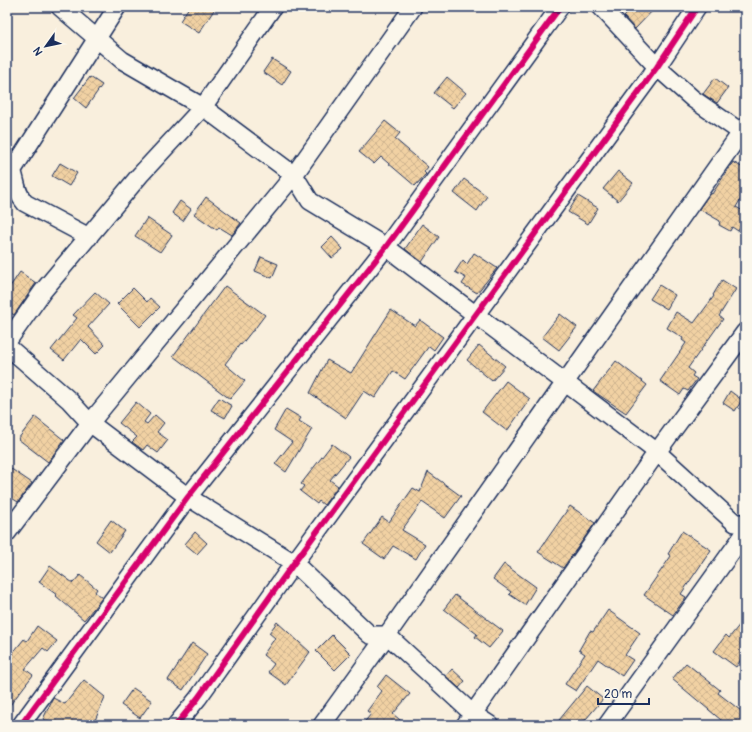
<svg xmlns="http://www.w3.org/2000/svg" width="752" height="732" font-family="Pangolin,sans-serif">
<defs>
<pattern id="building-cross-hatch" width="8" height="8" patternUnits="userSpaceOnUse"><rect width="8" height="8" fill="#f1d1a3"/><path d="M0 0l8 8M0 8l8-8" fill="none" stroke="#ceb48f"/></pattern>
</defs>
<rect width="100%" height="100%" fill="#f9efdd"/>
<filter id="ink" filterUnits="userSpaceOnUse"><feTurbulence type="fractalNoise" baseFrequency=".025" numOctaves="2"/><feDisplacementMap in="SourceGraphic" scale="8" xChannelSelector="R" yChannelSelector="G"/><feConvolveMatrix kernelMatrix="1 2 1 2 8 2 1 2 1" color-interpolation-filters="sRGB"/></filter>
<g filter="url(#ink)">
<!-- building -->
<path fill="url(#building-cross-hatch)" stroke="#1b2f5e" d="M189,7H216L199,33L180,21Z
M633,7H656L635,29L624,17Z
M272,59L291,71L282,85L263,72Z
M90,77L102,85L86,108L74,98Z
M447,77L466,93L453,108L434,93Z
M715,78L728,88L717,103L703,94Z
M385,121L400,133L395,139L428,167L424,172L426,174L415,186L381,157L374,164L359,152Z
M733,162L745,169V192L736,207L745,212V218L738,231L732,227L730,231L719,225L720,221L699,209L710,193L712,194Z
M60,163L77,173L69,186L52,176Z
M618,171L633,183L618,201L603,189Z
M464,179L487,196L477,211L454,193Z
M578,196L598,208L588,224L568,212Z
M206,197L241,223L232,235L219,227L217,230L194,214Z
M180,201L191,209L183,221L172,213Z
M147,218L172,235L160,252L135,236Z
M422,224L439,237L422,262L405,249Z
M332,237L343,249L332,258L322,247Z
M474,253L497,268L477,293L462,284L466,278L455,272L463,260L467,264Z
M261,257L278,264L272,278L255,271Z
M20,272L36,283L14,315L7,310V291Z
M722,280L736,289L719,316L723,319L688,368L694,373L692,376L697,379L688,391L684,389L680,395L660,381L686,343L682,340L683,338L667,328L676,312L694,323L714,296L713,295Z
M659,285L675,295L667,309L650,299Z
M225,286L265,315L253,331H252L241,345L240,344L225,364L245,381L230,399L173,356Z
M133,288L147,302L150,298L160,307L140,327L117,304Z
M95,292L109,304L88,327L105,345L96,354L81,339L64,360L51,350L77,318L73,315Z
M391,310L415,326L420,320L443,337L434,350L429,346L405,379L393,371L375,398L364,391L346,418L310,393L327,360L351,373Z
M560,314L577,327L559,350L542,337Z
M479,345L505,366L492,381L467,360Z
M616,361L647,385L626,413L593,391Z
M506,381L530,399L507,431L482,412Z
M730,391L742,400L735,411L723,403Z
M219,398L232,406L225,418L211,410Z
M136,402L150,414L144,422L147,424L155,415L164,423L157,432L168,440L158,453L147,445L143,450L132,442L137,437L119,423Z
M286,409L301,418L299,421L312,429L286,472L275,464L292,442L274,430Z
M35,417L64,440L48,462L18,439Z
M332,444L349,457L330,480L338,486L324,505L319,501L317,504L300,491L304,486L301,484Z
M7,466L32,483L18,502L7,495Z
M428,472L461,496L445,518L422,502L402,530L425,544L416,559L393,546L384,559L363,544L382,517L389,522L413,488L420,492Z
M570,506L595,523L563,568L538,552Z
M111,520L125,531L110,552L96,541Z
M682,531L711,550L681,594L686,597L673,615L644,595L671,556L668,554Z
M195,532L207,543L197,554L185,544Z
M504,564L536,587L525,605L509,594L511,592L493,579Z
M50,566L73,583L80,575L97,589L95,592L102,598L84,620L56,596L57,595L39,582Z
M455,595L503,631L489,648L475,637L477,634L444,609Z
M608,610L640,633L625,655L633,660L622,676L598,659L576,691L565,684L585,654L579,650L590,631L593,632Z
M745,618V654L736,667L714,651L726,635L729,638Z
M277,622L310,652L286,685L268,672L274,664L263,655L275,638L269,633Z
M37,626L57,641L48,652L43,648L25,669L33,675L7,709V660L24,639L27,641Z
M332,635L351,654L335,670L316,651Z
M192,643L207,654L183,690L168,680Z
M686,663L720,690L718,693L745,714V725H727L672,679Z
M452,669L465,681L459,688L446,676Z
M386,675L410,694L393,714L406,725H362L371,714L367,711L382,691L377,687Z
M84,680L105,697L93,725H57L43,719L53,698L65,704Z
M587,686L603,699L581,725H555Z
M133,688L152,701L140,718L121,705Z"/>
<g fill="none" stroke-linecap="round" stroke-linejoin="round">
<defs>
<path id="minor" d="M60,7L122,60L203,107L294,175L310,201L386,247L657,452L735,523H745
M601,7L657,67L693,99L745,135
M7,158C17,173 13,190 25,203L89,237
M14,168L117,7
M7,342L43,291L140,175L203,107L273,7
M7,346L69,400L90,423L188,497L294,563L370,635H387L473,714L490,725
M7,533L90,423L294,175L413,7
M21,725L188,497L386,247L560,7
M176,725L198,698L294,563L657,67L697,7
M322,725L387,635L745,127
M465,725L657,452L745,332
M607,725L745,533"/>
</defs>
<!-- minor casing -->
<use href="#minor" stroke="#1b2f5e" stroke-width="20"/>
<!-- minor -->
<use href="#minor" stroke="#fbf7ec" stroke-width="17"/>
<defs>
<path id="cycleway" d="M21,725L188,497L386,247L560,7
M176,725L198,698L294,563L657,67L697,7"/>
</defs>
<!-- cycleway casing -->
<use href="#cycleway" stroke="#fbf7ec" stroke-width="8"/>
<!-- cycleway -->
<use href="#cycleway" stroke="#d6006c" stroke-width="6"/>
</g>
</g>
<!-- margin -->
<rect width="752" height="732" fill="none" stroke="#fbf7ec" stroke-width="24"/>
<rect x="12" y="12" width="728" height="708" fill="none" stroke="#1b2f5e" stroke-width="1.5" filter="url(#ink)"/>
<!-- north arrow -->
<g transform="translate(46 46) rotate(237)" stroke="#fbf7ec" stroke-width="3" paint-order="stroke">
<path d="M0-3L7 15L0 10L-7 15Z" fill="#1b2f5e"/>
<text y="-6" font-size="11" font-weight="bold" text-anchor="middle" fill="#1b2f5e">N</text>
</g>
<!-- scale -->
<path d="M598 698v6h51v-6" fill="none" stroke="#1b2f5e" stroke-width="2"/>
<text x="604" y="698" font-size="12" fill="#1b2f5e" stroke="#fbf7ec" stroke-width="3" paint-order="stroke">20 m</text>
</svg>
